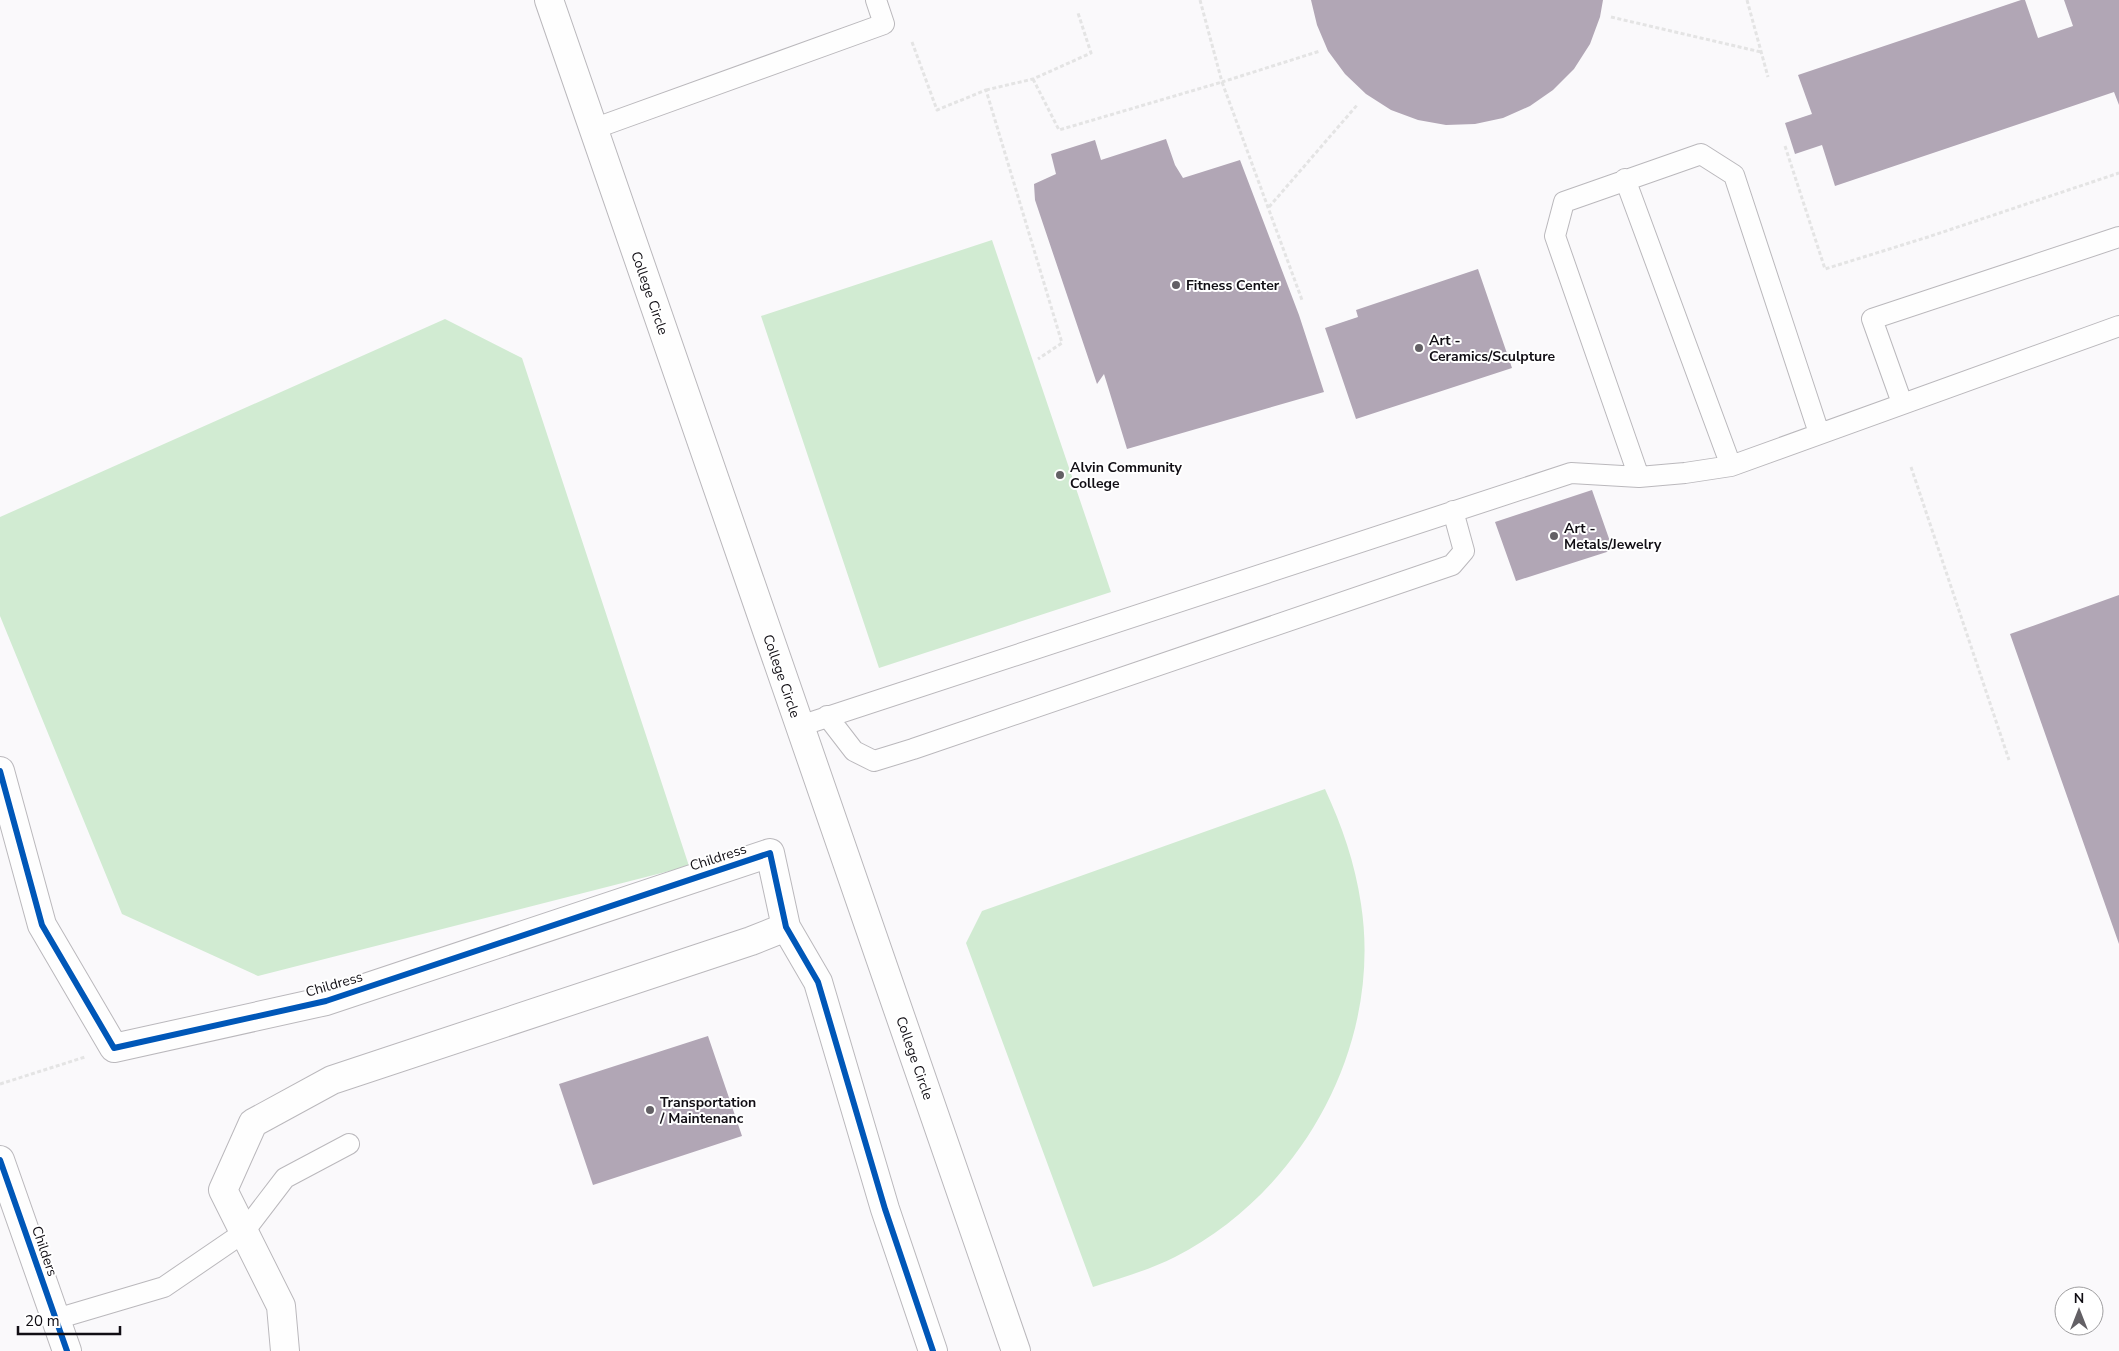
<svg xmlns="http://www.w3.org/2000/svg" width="2119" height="1351" font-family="'Nunito Sans',sans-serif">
<rect width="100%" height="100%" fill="#faf9fb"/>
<!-- green -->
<path fill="#d1ebd2" d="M992,240L1111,592L879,668L761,316Z
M445,319L522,358L689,866L258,976L122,914L0,616V517Z
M1325,789C1342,826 1355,863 1361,904C1383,1046 1301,1193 1175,1257C1149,1270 1121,1278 1093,1287L966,943L982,911Z"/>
<!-- building -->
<path fill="#b1a6b5" d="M1311,0H1603L1600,17L1590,44L1574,69L1553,90L1530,106L1503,118L1475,124L1446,125L1418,120L1391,110L1366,94L1345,74L1328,51L1317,25Z
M2021,0H2025L2038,38L2073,26L2064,0H2119V105L2114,92L1835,186L1822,145L1795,154L1785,123L1812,114L1798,75Z
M1166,139L1175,165L1183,178L1240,160L1299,315L1324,392L1127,449L1104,374L1097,384L1035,200L1034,184L1056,174L1051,154L1095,140L1101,160Z
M1478,269L1512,368L1356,419L1325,328L1358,317L1356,310Z
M1592,490L1613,550L1516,581L1495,522Z
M2119,595V944L2010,634Z
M708,1036L742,1136L593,1185L559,1084Z"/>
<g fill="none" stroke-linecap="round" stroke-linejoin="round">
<defs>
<path id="lane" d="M593,129L884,24L876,0
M1625,179L1731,466
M1902,403L1872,319L2119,237
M1639,477L1555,236L1564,202L1701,154L1734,175L1819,433
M827,716L854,751L874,761L913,749L1452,565L1464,551L1453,511
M800,726L1571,473L1639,477L1685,473L1731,466L2119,326
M56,1319L164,1287L243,1233L285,1178L349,1144"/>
<path id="street" d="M549,0L1016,1351
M0,771L42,925L114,1048L326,1001L770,853L786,927L818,982L885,1209L933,1351
M0,1160L67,1351
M285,1351L281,1306L223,1190L253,1123L332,1080L751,941L786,927"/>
</defs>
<!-- lane casing -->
<use href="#lane" stroke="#bab8bc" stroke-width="22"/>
<!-- street casing -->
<use href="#street" stroke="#bab8bc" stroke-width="30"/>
<!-- path -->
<path stroke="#e4e4e4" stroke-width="3" stroke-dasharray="4 2.5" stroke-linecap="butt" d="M1200,0L1222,82L1320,51
M1747,0L1768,77
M1611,17L1761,52
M912,42L937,110L986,90L1062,343L1038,359
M1033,79L1059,130L1222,82L1302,300
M986,90L1033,79L1091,53L1078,13
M1785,146L1825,269L1928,237L2119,173
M1269,207L1358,104
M1911,467L2009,760
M0,1084L85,1057"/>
<!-- lane -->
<use href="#lane" stroke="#fefefe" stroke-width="20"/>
<!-- street -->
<use href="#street" stroke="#fefefe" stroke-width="28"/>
<defs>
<path id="cycleway" d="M0,771L42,925L114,1048L326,1001L770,853L786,927L818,982L885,1209L933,1351
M0,1160L67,1351"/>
</defs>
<!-- cycleway casing -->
<use href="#cycleway" stroke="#fff" stroke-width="9"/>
<!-- cycleway -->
<use href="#cycleway" stroke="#0057b8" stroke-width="6"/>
</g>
<!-- markers -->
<g fill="#636065" stroke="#fff" stroke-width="2">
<circle cx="1176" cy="285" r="5"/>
<circle cx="1419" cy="348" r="5"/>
<circle cx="1060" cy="475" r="5"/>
<circle cx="1554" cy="536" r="5"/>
<circle cx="650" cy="1110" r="5"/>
</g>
<g text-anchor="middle" stroke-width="4" stroke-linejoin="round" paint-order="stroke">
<!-- poi labels -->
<g font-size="14" font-weight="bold" fill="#110e14" stroke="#fff" text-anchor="start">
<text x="1186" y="290">Fitness Center</text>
<text x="1429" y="345">Art -<tspan x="1429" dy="16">Ceramics/Sculpture</tspan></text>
<text x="1070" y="472">Alvin Community<tspan x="1070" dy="16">College</tspan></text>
<text x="1564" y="533">Art -<tspan x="1564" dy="16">Metals/Jewelry</tspan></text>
<text x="660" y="1107">Transportation<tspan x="660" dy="16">/ Maintenanc</tspan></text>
</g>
<!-- street labels -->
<g font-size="14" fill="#110e14" stroke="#fff">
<text transform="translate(650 293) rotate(71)" y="5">College Circle</text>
<text transform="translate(782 676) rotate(71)" y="5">College Circle</text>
<text transform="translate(718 857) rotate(-18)" y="5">Childress</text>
<text transform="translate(334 984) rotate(-16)" y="5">Childress</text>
<text transform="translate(915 1058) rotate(71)" y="5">College Circle</text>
<text transform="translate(45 1251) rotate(71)" y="5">Childers</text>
</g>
</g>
<!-- north arrow -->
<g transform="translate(2079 1311)"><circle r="24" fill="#ffffff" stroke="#a09fa1"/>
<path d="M0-4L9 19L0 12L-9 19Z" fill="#636065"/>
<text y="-8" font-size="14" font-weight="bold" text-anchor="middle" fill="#110e14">N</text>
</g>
<!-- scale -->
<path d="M18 1326v8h102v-8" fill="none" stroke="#110e14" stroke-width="2.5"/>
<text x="25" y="1326" font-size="15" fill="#110e14" stroke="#ffffff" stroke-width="4" paint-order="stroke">20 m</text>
</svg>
